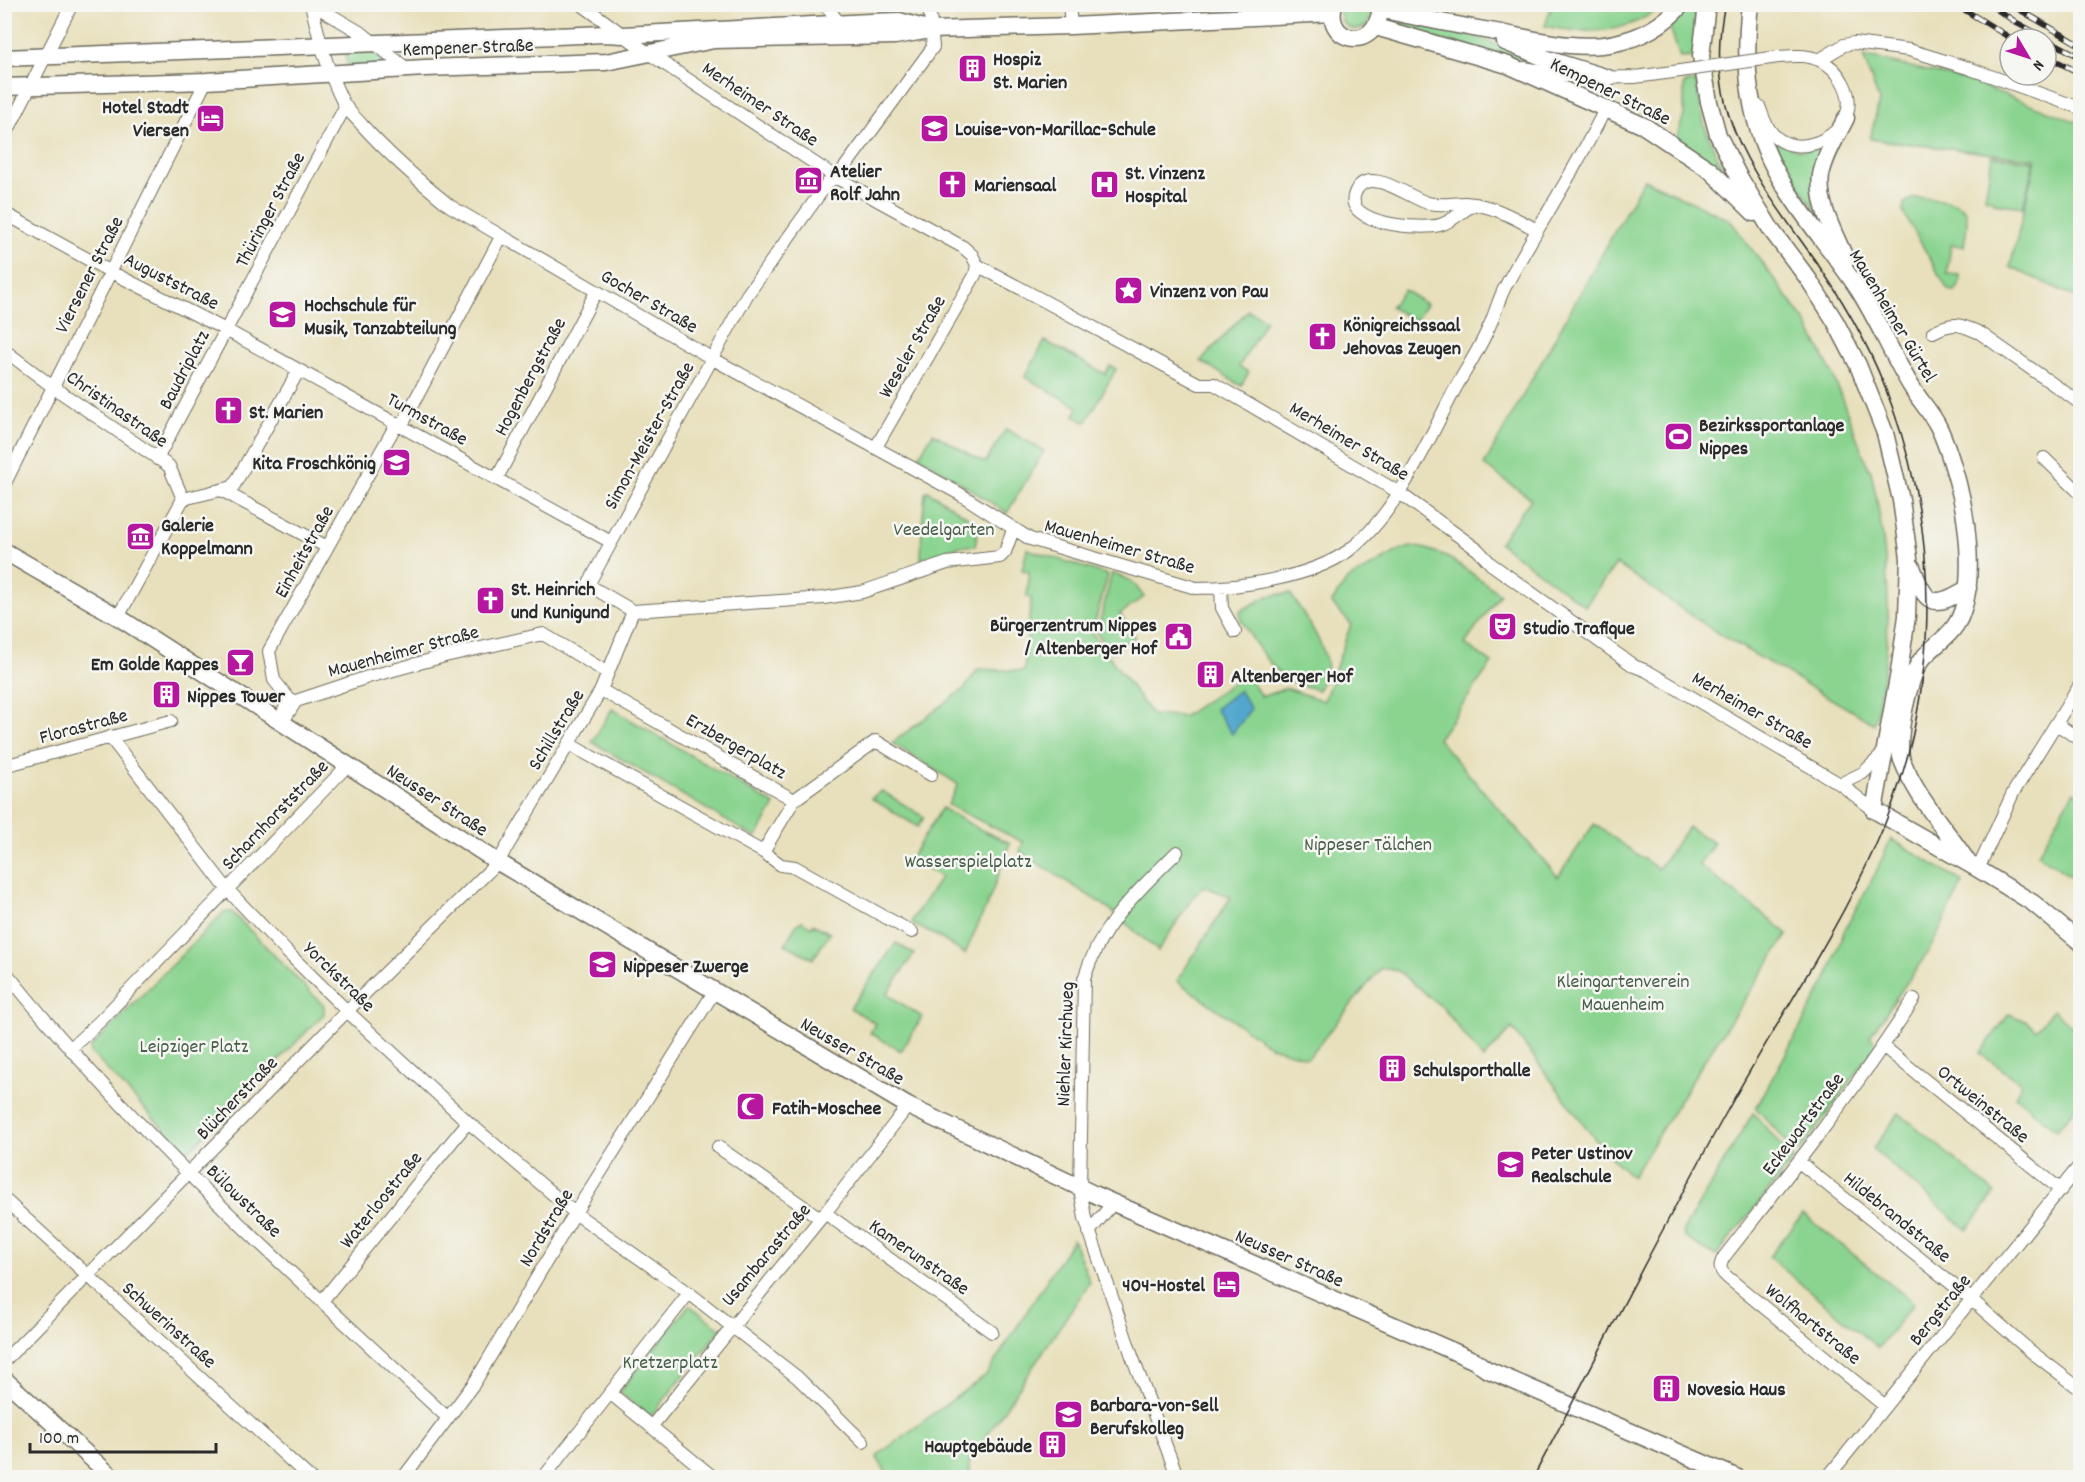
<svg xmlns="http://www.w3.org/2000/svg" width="2085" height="1482" font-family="Dekko,sans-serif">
<rect width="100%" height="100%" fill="#f6f6f2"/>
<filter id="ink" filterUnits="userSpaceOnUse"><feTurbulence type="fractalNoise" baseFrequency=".0167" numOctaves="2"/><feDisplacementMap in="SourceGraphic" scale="12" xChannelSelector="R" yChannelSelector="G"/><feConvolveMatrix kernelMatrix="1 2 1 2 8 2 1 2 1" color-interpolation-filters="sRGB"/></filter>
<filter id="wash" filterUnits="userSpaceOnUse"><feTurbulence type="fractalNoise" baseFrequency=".008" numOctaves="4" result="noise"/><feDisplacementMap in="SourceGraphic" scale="24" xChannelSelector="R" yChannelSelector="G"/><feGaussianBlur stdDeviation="1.35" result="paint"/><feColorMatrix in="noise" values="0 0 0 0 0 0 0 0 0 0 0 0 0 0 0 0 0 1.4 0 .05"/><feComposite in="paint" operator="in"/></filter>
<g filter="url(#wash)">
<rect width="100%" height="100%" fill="#e8e0bc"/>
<!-- green -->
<path fill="#8bd490" stroke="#5b805e" stroke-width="1.5" d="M1342,4L1369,5C1378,25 1354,40 1341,20L1340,8Z
M1552,5V4L1662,5C1629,35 1586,35 1545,26Z
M1688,5H1697L1693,57L1680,58L1669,24Z
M1404,18C1456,28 1495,42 1544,63L1543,66L1400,30Z
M366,48L391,66L348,68L344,49Z
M1863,56L1966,80L2080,123V299L2010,267L2036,159L1870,139L1879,101Z
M1695,81L1705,127L1724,173L1677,137L1684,115V83Z
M1773,140C1795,150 1802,154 1825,145L1820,217L1790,173Z
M1992,156L2034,161L2023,207L1994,203V200L1985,198Z
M1644,179L1730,220L1806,322L1833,375L1868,467L1871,471C1886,542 1895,615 1881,687C1879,699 1878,712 1874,724L1716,632L1616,564L1585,606L1499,543L1531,499L1484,465Z
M1914,198C1926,198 1962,199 1966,213C1969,222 1965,237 1964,246L1951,245L1947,274L1960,275L1959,286L1955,291L1948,290L1903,212L1904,203Z
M1404,290L1426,304L1415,321L1390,307Z
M1248,310L1266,320L1239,367L1249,372L1241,386L1201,361Z
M1045,341L1105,374L1110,366L1116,369L1086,423L1074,416L1078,407L1025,377Z
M1006,429L1044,451L1007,513L919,456L933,433L985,463Z
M928,491L979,524L975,546H961L921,559L922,525L925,493Z
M1411,547C1442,546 1475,577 1500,594L1465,644L1492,663L1438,739L1558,877L1594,824L1658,869L1688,827L1714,843L1699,865L1788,934L1704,1061L1632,1177L1603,1150L1512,1028L1483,1059L1444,1009L1398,971L1381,968L1308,1058L1271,1047L1177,981L1231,897L1203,886L1191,900L1158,951L1107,907L1020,852L1023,842L948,805L958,784L892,743L965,688L978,669L1024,671L1031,598L1027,597L1029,572L1022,570L1027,549L1108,575L1092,633L1152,715L1184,716L1247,673L1261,697L1286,688L1324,701L1351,624L1331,603L1347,580L1398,551Z
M1112,573L1133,582L1144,597L1120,614L1135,637L1112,652L1097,633Z
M1290,593C1302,612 1331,651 1326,673C1325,679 1321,685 1318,690C1309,687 1299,685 1291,681C1272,673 1251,637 1241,620L1240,611L1268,596Z
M612,709L775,805L756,838L592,742Z
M882,791L924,817L918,827L871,798Z
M2074,791L2080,797V883L2038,854Z
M942,808L977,828L1010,843L989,900L965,954L937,936L912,924L913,918L941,877L910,859Z
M1891,839L1963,882L1930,949L1870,1036L1877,1045L1800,1151L1796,1152L1756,1108L1827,979L1844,931L1875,874Z
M224,912H232L324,1006V1014L191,1149H183L91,1053L90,1048Z
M802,921L811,927L813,924L830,933L813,959L785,944L797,924Z
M896,943L914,954L887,994L922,1017L901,1051L870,1033L875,1023L850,1008Z
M2053,1010L2080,1034V1103L2056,1130L2015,1096L2022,1084L1980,1053L2009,1014L2027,1022L2036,1030Z
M1753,1113L1794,1159L1716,1256L1684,1237L1683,1231Z
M1899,1113L1995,1193L1967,1230L1873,1149Z
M1803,1214L1914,1303L1878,1348L1769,1257Z
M1073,1239L1090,1282L969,1462L971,1477H889L877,1458L878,1455L987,1374Z
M689,1305L721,1329L651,1416L619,1392Z"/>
<!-- water -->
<path fill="#52a7ce" stroke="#3e697c" stroke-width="1.5" d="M1239,690L1251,709L1232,734L1215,709Z"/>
</g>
<g filter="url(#ink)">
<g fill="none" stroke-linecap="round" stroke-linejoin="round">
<defs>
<path id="street" d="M311,4C319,38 328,74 344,104C349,112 356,118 362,125C389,155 419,181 450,206L713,359L960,494L1030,539L1196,588C1240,588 1312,577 1348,551C1396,516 1428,440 1455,389C1466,369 1479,350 1488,329C1495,315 1498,300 1505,287C1537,227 1576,170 1605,109
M312,4L363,34L407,69
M581,4L648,53L837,178L963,247L972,255L977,265L1199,384H1214L1398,492L1478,550L1491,564L1634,666L1647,671L1840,784L1874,810
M823,4L828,8L839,23
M1069,4L1071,26
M1819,60L1844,45L1854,43L1909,50L1968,68L2080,108
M1524,68L1581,78L1635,77L1673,72
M1759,106C1763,117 1767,130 1777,138C1799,155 1836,141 1846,116C1855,95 1839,68 1819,60C1806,54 1791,56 1778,57
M4,138L72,4
M1476,204C1463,209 1454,221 1440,225C1422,230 1342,225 1355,193C1367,163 1409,198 1428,203C1440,206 1453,203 1465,203C1492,205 1513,217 1537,230
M4,213L111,272L226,330L611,542
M1933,332C1953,321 1960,324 1980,333L2080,403
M4,350L53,387L169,466L183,499
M402,425L501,237
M876,447L975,275L977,265
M2044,458L2080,493
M157,459L345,107
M497,478L596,292
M4,485L206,81
M221,490L327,547
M183,499L233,487L299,370
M1221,588L1222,608L1235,632
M633,611L590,586L589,583L747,295L829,181L837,178L933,47L929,4
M633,611L824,598L862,592L947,563L1000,557L1005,552L1013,530
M118,617L183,499
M601,690L794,800
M284,710L290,700L274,680L269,651L397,423
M282,723L296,701L368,677L445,656L543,634L608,673
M2057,724L2080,740
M110,737L227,889L286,951L347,1011L468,1122L575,1213L689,1293L797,1377L863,1442
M569,744L763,852L781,865L795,867L912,932
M4,766L171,721
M1840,784L1863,773L1884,753
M763,852L794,800L876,741L931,775
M1177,852C1137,892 1101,923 1084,979L1080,1188L1085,1218L1132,1356L1178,1478
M1978,869L2013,793L2080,685
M4,970C135,1134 294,1276 448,1418
M1884,1047L2061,1190
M70,1049L100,1021L348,765
M718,1147L820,1218
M1799,1162L1972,1300L2029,1350L2080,1389
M4,1199L310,1478
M825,1213L992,1332
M1089,1232L1113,1203
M322,1301L468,1122
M4,1361L347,1011L498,862L601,690L633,611
M610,1393L714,1478
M1885,1406L1727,1277C1719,1270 1719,1266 1724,1257C1790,1173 1856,1089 1914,999
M651,1427L825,1213L908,1106
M403,1478L475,1382L575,1213L714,992
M543,1478L689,1293
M1827,1478L2080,1165"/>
<path id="secondary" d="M1707,4L1701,56L1709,102L1718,135L1738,175L1772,231L1809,280L1835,321L1858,365L1885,433L1901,500L1909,558L1907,616L1899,672L1874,810L1978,869L2033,903L2080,942
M1750,4C1743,67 1748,125 1781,180C1803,218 1834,252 1858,289C1878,320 1892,355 1911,386C1919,400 1931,412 1938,426C1946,442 1952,462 1957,480C1967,515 1975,578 1962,612C1955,634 1937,642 1922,659C1909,675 1895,740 1902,760C1916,797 1945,828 1967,861
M1334,5C1324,40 1369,52 1379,17
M1379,9C1420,18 1460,26 1501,33C1538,40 1578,51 1615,43C1641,38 1665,24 1682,4
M1376,27L1508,65L1644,126L1710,170L1754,213
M1505,42L1550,60L1608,78
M4,58L605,34L623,35L870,22L899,21L927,29
M4,87L206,81L425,68L606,62L714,40L895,36L930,30L1071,26L1332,13
M1846,118C1837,136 1825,155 1821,175C1817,204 1835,234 1846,260
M4,551L118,617L498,862L908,1106L1100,1197L1455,1352L1475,1361L1486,1369L1738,1478
M1912,567C1926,605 1932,610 1968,588
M4,1379L113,1478"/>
</defs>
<!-- street casing -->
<use href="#street" stroke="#6d6a5e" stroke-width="14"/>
<!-- secondary casing -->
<use href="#secondary" stroke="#6d6a5e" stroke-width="19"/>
<!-- street -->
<use href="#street" stroke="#fff" stroke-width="12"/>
<!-- secondary -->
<use href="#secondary" stroke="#fff" stroke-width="16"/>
<!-- tram -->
<path stroke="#2b2b2b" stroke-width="1.5" d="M1533,1478C1599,1353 1662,1227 1731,1104C1778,1019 1834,938 1874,849C1938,710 1944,550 1892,406C1875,358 1850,311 1821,269C1762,184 1700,117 1725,4"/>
<defs>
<path id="rail" d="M1955,4L2012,39
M1989,4L2017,23L2080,57
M2010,4L2080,45
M2046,56L2080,73"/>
</defs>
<!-- rail casing -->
<use href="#rail" stroke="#2b2b2b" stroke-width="6"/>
<!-- rail -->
<use href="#rail" stroke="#f6f6f2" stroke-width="4" stroke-dasharray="11" stroke-linecap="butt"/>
<defs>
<path id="street-bridge" d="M1673,72L1778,57"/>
</defs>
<!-- street-bridge casing -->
<use href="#street-bridge" stroke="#6d6a5e" stroke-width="14" stroke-linecap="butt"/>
<!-- street-bridge -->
<use href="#street-bridge" stroke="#fff" stroke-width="12"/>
</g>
</g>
<!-- icons -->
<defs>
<symbol id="building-square" viewBox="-11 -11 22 22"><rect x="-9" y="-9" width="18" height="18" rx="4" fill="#b5179e" stroke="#f6f6f2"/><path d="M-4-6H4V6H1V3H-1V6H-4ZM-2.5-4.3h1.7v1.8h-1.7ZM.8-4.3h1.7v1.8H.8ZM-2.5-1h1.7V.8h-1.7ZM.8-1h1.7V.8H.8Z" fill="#fff"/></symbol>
<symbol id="hotel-square" viewBox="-11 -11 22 22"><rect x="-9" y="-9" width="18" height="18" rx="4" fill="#b5179e" stroke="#f6f6f2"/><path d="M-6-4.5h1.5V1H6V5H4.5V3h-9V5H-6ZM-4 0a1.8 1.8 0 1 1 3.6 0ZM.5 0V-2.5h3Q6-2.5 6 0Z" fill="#fff"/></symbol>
<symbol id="school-square" viewBox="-11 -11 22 22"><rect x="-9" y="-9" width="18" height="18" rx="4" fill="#b5179e" stroke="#f6f6f2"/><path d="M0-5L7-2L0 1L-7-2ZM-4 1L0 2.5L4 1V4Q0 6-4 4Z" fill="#fff"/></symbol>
<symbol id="museum-square" viewBox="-11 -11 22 22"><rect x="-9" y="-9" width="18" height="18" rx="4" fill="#b5179e" stroke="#f6f6f2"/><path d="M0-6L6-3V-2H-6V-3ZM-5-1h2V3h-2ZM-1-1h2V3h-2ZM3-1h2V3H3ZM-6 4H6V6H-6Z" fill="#fff"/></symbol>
<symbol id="church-square" viewBox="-11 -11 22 22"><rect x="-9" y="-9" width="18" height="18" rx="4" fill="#b5179e" stroke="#f6f6f2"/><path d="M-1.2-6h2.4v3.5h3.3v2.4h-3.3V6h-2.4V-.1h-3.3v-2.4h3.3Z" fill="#fff"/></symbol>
<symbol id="hospital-square" viewBox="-11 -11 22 22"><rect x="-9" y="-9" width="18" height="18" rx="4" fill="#b5179e" stroke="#f6f6f2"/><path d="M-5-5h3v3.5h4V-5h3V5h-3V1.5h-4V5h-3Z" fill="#fff"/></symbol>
<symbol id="sight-square" viewBox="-11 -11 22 22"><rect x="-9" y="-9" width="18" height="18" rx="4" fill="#b5179e" stroke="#f6f6f2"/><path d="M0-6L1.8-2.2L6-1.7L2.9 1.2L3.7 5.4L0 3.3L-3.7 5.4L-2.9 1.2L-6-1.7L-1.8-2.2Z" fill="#fff"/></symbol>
<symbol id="university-square" viewBox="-11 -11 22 22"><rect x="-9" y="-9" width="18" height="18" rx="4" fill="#b5179e" stroke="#f6f6f2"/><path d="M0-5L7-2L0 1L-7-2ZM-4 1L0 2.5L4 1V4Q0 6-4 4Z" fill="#fff"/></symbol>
<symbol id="stadium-square" viewBox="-11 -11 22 22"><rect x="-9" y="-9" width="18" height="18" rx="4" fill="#b5179e" stroke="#f6f6f2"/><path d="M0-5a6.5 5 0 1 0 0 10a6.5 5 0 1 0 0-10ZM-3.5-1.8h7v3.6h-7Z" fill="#fff"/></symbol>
<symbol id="theatre-square" viewBox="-11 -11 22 22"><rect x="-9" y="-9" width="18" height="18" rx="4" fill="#b5179e" stroke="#f6f6f2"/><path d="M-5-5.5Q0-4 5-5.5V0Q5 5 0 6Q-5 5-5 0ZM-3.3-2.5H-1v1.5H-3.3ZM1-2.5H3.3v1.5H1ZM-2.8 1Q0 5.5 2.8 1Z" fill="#fff"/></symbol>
<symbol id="civic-square" viewBox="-11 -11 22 22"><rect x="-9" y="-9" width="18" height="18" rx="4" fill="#b5179e" stroke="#f6f6f2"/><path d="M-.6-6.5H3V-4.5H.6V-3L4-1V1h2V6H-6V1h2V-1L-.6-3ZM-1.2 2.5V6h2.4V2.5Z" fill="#fff"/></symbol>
<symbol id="bar-square" viewBox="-11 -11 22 22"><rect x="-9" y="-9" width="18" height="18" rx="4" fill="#b5179e" stroke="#f6f6f2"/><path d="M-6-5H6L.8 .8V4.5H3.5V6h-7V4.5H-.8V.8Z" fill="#fff"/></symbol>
<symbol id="mosque-square" viewBox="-11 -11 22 22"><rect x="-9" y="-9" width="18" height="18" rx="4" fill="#b5179e" stroke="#f6f6f2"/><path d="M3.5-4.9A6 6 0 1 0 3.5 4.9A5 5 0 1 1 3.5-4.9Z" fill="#fff"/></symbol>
</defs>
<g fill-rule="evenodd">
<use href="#building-square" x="956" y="52" width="33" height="33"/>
<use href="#hotel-square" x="194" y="102" width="33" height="33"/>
<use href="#school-square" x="918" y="112" width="33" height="33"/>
<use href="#museum-square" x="792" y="164" width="33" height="33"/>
<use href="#church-square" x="936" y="168" width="33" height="33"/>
<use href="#hospital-square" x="1088" y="168" width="33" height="33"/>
<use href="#sight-square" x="1112" y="274" width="33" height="33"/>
<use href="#university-square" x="266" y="298" width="33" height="33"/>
<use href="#church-square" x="1306" y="320" width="33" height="33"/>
<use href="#church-square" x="212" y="394" width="33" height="33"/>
<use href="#stadium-square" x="1662" y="420" width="33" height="33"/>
<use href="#school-square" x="380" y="446" width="33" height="33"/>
<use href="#museum-square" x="124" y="520" width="33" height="33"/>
<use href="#church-square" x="474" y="584" width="33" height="33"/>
<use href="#theatre-square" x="1486" y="610" width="33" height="33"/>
<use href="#civic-square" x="1162" y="620" width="33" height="33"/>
<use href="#bar-square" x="224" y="646" width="33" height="33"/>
<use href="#building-square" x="1194" y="658" width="33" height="33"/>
<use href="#building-square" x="150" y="678" width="33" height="33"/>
<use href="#school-square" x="586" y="948" width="33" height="33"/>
<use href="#building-square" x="1376" y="1052" width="33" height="33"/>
<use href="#mosque-square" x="734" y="1090" width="33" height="33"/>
<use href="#school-square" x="1494" y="1148" width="33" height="33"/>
<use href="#hotel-square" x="1210" y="1268" width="33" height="33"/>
<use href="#building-square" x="1650" y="1372" width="33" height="33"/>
<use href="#school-square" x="1052" y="1398" width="33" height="33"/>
<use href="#building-square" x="1036" y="1428" width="33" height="33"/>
</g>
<g text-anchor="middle" stroke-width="5" stroke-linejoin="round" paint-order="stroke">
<!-- street labels -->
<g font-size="20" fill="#2b2b2b" stroke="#f6f6f2">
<text transform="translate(468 46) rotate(-2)" y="7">Kempener Straße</text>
<text transform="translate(1611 90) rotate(26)" y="7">Kempener Straße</text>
<text transform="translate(761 103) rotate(34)" y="7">Merheimer Straße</text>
<text transform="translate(269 209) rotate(-62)" y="7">Thüringer Straße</text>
<text transform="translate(88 274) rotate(-63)" y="7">Viersener Straße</text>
<text transform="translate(172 280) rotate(27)" y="7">Auguststraße</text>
<text transform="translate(650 300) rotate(30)" y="7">Gocher Straße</text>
<text transform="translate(1894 315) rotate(59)" y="7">Mauenheimer Gürtel</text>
<text transform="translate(911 346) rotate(-60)" y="7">Weseler Straße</text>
<text transform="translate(183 369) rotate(-62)" y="7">Baudriplatz</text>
<text transform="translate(529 376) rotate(-62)" y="7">Hogenbergstraße</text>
<text transform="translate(118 408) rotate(35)" y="7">Christinastraße</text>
<text transform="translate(428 418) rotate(29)" y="7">Turmstraße</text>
<text transform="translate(648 435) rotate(-61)" y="7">Simon-Meister-Straße</text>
<text transform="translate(1350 440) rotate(31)" y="7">Merheimer Straße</text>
<text transform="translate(1120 545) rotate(16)" y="7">Mauenheimer Straße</text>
<text transform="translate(303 551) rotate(-61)" y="7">Einheitstraße</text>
<text transform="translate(403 650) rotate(-15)" y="7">Mauenheimer Straße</text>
<text transform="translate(1753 709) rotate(30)" y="7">Merheimer Straße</text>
<text transform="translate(83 725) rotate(-15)" y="7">Florastraße</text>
<text transform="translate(555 729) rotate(-59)" y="7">Schillstraße</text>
<text transform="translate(737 745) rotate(30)" y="7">Erzbergerplatz</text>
<text transform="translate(438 799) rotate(33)" y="7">Neusser Straße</text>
<text transform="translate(274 814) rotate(-46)" y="7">Scharnhorststraße</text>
<text transform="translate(340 976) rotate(44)" y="7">Yorckstraße</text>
<text transform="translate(1064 1044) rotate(-88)" y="7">Niehler Kirchweg</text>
<text transform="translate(853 1050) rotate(30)" y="7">Neusser Straße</text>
<text transform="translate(236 1097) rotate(-46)" y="7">Blücherstraße</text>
<text transform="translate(1984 1103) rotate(39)" y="7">Ortweinstraße</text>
<text transform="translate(1802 1123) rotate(-53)" y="7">Eckewartstraße</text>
<text transform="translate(380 1199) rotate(-51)" y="7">Waterloostraße</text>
<text transform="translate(245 1200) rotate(44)" y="7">Bülowstraße</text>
<text transform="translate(1898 1216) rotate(39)" y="7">Hildebrandstraße</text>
<text transform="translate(545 1227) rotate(-59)" y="7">Nordstraße</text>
<text transform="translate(765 1254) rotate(-50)" y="7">Usambarastraße</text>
<text transform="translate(920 1256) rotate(35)" y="7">Kamerunstraße</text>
<text transform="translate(1290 1257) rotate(24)" y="7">Neusser Straße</text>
<text transform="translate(1939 1309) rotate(-51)" y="7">Bergstraße</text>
<text transform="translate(1814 1323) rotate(39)" y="7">Wolfhartstraße</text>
<text transform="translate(170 1324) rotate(42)" y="7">Schwerinstraße</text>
</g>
<!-- poi labels -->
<g font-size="20" font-weight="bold" fill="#2b2b2b" stroke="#f6f6f2" text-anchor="start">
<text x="993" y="65">Hospiz<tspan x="993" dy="23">St. Marien</tspan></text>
<text x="189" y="113" text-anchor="end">Hotel Stadt<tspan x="189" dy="23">Viersen</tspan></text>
<text x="955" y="135">Louise-von-Marillac-Schule</text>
<text x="830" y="177">Atelier<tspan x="830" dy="23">Rolf Jahn</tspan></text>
<text x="1125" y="179">St. Vinzenz<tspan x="1125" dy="23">Hospital</tspan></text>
<text x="974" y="191">Mariensaal</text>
<text x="1150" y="297">Vinzenz von Pau</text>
<text x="304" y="311">Hochschule für<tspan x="304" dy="23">Musik, Tanzabteilung</tspan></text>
<text x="1343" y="331">Königreichssaal<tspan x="1343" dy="23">Jehovas Zeugen</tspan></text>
<text x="249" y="418">St. Marien</text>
<text x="1699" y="431">Bezirkssportanlage<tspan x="1699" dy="23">Nippes</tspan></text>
<text x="376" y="469" text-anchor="end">Kita Froschkönig</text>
<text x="161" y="531">Galerie<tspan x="161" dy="23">Koppelmann</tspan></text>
<text x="511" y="595">St. Heinrich<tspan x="511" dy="23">und Kunigund</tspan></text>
<text x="1157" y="631" text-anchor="end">Bürgerzentrum Nippes<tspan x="1157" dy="23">/ Altenberger Hof</tspan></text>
<text x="1523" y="634">Studio Trafique</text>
<text x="219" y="670" text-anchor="end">Em Golde Kappes</text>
<text x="1231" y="682">Altenberger Hof</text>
<text x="187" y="702">Nippes Tower</text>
<text x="623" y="972">Nippeser Zwerge</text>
<text x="1413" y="1076">Schulsporthalle</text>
<text x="772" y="1114">Fatih-Moschee</text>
<text x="1531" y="1159">Peter Ustinov<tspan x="1531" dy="23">Realschule</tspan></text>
<text x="1205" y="1291" text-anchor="end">404-Hostel</text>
<text x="1687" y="1395">Novesia Haus</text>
<text x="1090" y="1411">Barbara-von-Sell<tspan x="1090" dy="23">Berufskolleg</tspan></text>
<text x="1032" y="1452" text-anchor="end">Hauptgebäude</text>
</g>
<!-- park labels -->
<g font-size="20" fill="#485e49" stroke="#f6f6f2">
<text x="944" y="535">Veedelgarten</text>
<text x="1368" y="850">Nippeser Tälchen</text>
<text x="968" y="867">Wasserspielplatz</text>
<text x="1623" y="987">Kleingartenverein<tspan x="1623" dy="23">Mauenheim</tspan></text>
<text x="194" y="1052">Leipziger Platz</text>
<text x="670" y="1368">Kretzerplatz</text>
</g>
</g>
<!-- margin -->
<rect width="2085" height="1482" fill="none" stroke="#f6f6f2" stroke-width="24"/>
<!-- north arrow -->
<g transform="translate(2028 57) rotate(129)"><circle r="28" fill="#f6f6f2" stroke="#a5a5a2" stroke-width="1.5"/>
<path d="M0-4.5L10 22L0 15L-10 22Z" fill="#b5179e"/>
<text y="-9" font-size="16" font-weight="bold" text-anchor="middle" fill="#2b2b2b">N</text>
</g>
<!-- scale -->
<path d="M30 1443v9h186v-9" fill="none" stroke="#2b2b2b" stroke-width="3"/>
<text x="39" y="1443" font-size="18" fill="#2b2b2b" stroke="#f6f6f2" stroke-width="4.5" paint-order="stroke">100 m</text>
</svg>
